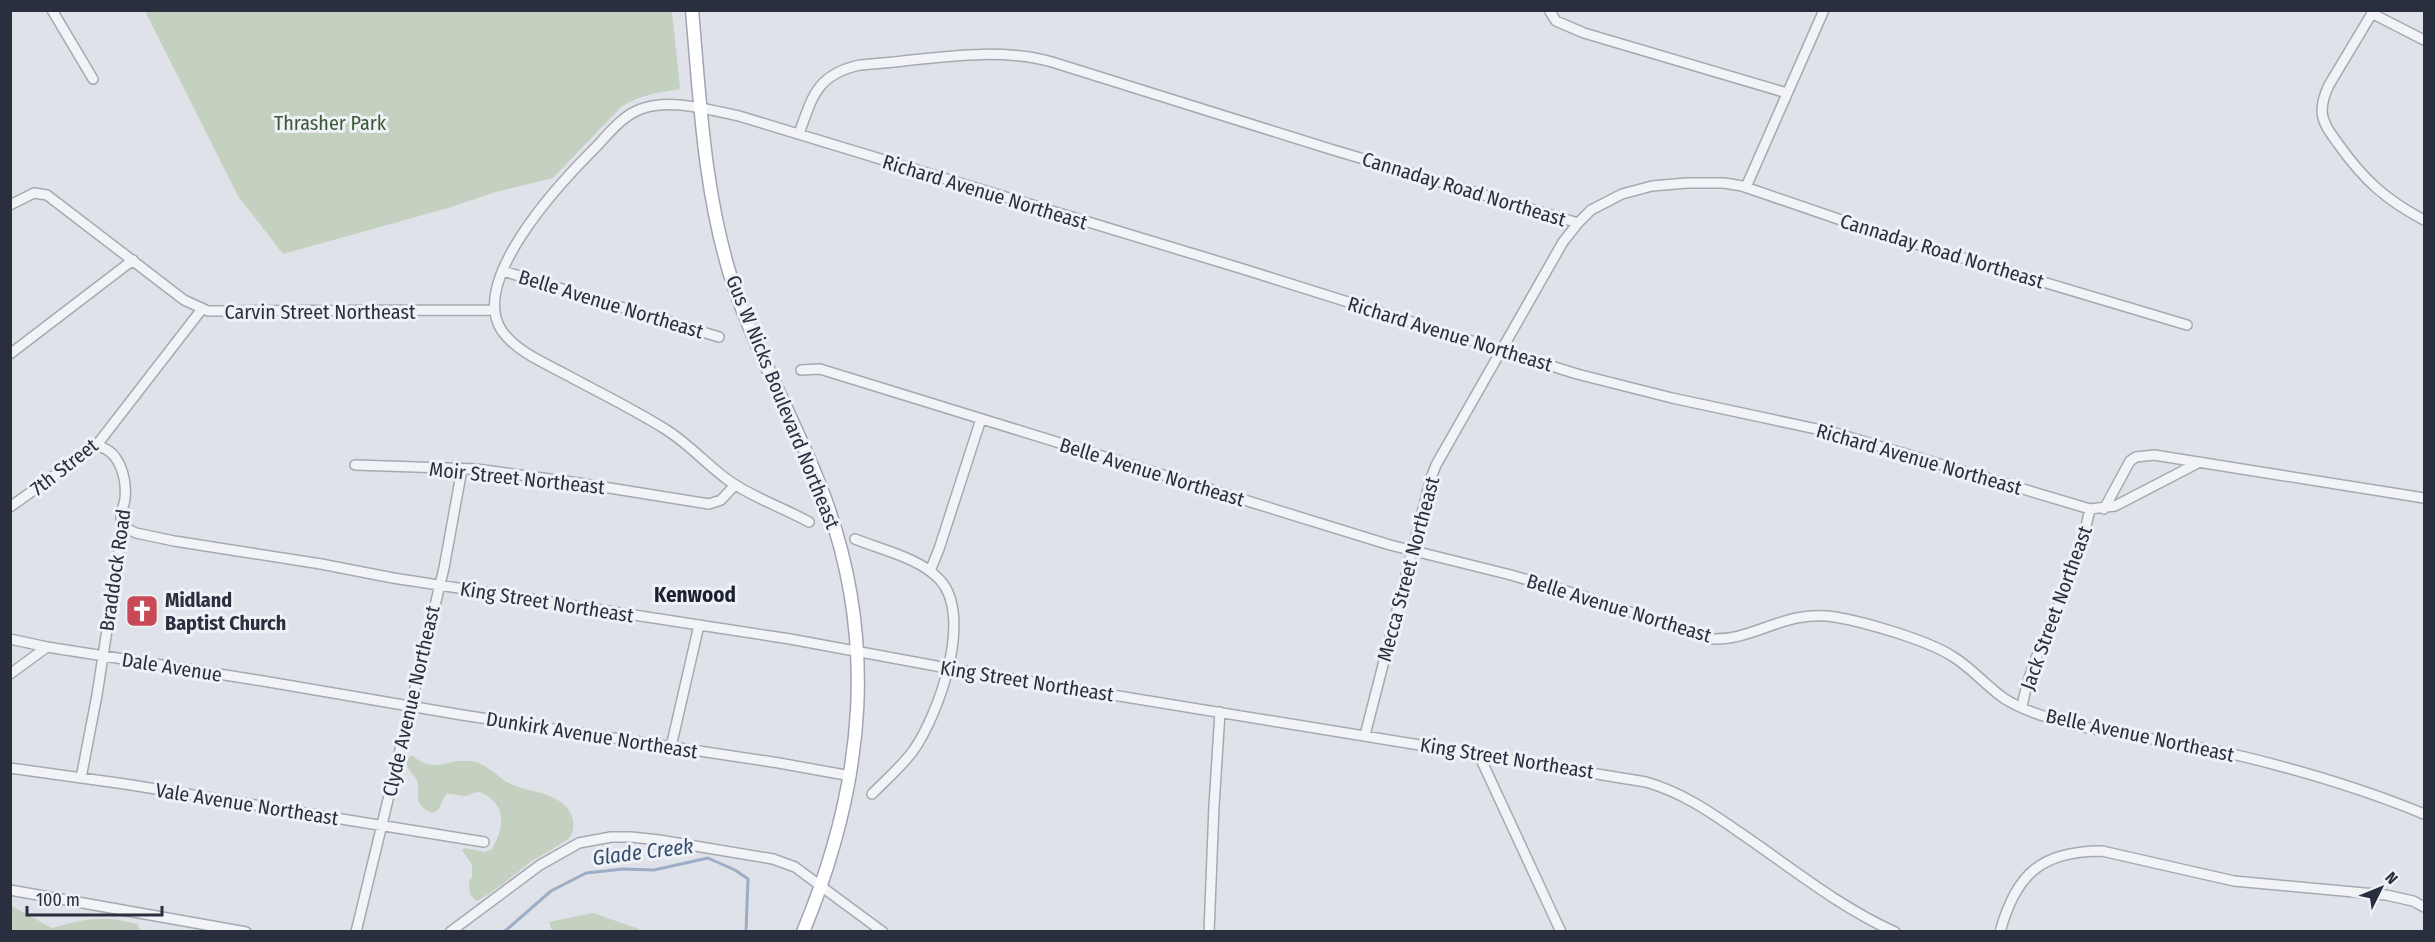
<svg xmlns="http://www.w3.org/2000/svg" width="2435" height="942" font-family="'Fira Sans Condensed',sans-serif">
<rect width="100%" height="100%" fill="#dfe2e8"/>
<!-- green -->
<path fill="#c4d1c0" d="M145,11H672L680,89C660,92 639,95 621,107L553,178L492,193L448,208L283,254L238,196Z
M413,756C434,774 446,759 469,761C487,762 498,779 513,785C532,793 567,793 573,820C574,825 573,833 570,837C566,842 536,858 528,864C519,871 484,900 476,901L470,894L469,881L472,877V865L462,850L465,848L484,852L492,849C501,833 508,812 490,798C488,796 481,792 478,792C473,792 469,796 464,796C457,796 452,793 446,794L438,810L432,813C427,810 423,809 420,804C416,798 420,788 417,781C413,771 402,768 409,757Z
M10,905L52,928C86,918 103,915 137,924L140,929L137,932L11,931Z
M593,913L639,929L641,931H552L549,922Z"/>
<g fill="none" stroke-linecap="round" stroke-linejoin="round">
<!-- stream -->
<path stroke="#9baec6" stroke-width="3" d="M504,932L551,891L586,873L623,869L654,870L708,858L735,870L748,879L746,932"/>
<defs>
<path id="minor" d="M52,10L93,79
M1549,10L1556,21L1584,33L1787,93
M2374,10L2329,85C2325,93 2322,103 2322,112C2323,125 2332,135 2339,145C2364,180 2386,200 2424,220
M2373,14L2424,40
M799,134C812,97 817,74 860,65C922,61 991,45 1052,62L1330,149L1578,223
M1746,187L1824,10
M10,205L34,193L47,195L184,300L208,311L494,310
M503,271L719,337
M10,354L133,260
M801,370L820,369L1390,545L1511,575L1576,594L1711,639C1755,641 1784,609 1835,617C1865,622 1927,640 1952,656C1972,668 1986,686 2005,699C2026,712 2050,718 2073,725C2130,736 2188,744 2245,757C2306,772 2366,790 2424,814
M355,465L476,469L572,482L709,504L721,500L735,485
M10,507L96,446L202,309
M2104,509L2130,461L2136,457L2154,455L2424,498
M809,522C782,507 753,498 728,480C706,464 688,443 665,429C633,409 598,392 565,374C544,363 516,351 502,331C468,281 560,183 593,150C607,136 621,116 641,109C671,98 709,110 739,116L1243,269L1577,374L1672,398L1835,433L2090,509L2115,506L2198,463
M122,526L136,533L174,541L321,564L393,578L790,639L947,668L1646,782C1681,792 1709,811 1739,832C1789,866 1839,907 1895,932
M855,539C882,550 920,558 940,580C974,617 938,716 913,751C901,767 886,780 872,794
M930,571L939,549L981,419
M10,639L47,647L263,681L462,715L779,763L851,776
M10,674L47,647
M2022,707C2028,671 2044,640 2058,607C2071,576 2083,542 2090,509
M1365,735L1431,478L1436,465L1563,242L1578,223L1591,210L1622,194L1652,186L1687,183H1724L1742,186L1876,232L2187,325
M671,747L699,625
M1478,753L1561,932
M10,768L125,784L484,842
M81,778L97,695L122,532C122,527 121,523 121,518C121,512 124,505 125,499C127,479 120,449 96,446
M10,890L246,932
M356,932L444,568L462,469
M450,932L540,865L579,843L611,837H631L659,840L773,859L795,867L883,932
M1209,932L1214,806L1220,712
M2000,932C2016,874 2041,851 2102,851L2234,881L2386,895L2413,901L2424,907"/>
<path id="major" d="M692,10C700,101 704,193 732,281C755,350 792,415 819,483C880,635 865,783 803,932"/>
</defs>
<!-- minor casing -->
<use href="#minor" stroke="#a5a9b2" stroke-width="12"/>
<!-- major casing -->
<use href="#major" stroke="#9fa6b3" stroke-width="15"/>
<!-- minor -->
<use href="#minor" stroke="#f1f3f6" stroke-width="9"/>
<!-- major -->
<use href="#major" stroke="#fff" stroke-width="12"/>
</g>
<!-- icons -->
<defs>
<symbol id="church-square" viewBox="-11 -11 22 22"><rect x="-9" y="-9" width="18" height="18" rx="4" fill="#c84955" stroke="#eef1f5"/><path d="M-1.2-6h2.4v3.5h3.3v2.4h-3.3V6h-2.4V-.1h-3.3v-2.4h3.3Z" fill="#fff"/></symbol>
</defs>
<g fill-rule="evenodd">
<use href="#church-square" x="123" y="592" width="38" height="38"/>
</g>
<g text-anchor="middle" stroke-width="6" stroke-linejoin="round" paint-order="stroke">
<!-- park labels -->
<g font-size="20" fill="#3b5936" stroke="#eef1f5">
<text x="330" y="130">Thrasher Park</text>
</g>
<!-- street labels -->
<g font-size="20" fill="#292f3e" stroke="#eef1f5">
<text transform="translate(1464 189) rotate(17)" y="7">Cannaday Road Northeast</text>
<text transform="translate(985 192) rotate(17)" y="7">Richard Avenue Northeast</text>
<text transform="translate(1942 251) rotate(17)" y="7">Cannaday Road Northeast</text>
<text transform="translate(611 304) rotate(17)" y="7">Belle Avenue Northeast</text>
<text x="320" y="319">Carvin Street Northeast</text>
<text transform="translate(1450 334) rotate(17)" y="7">Richard Avenue Northeast</text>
<text transform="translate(783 402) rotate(68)" y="7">Gus W Nicks Boulevard Northeast</text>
<text transform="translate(1919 459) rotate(16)" y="7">Richard Avenue Northeast</text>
<text transform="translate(64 467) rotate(-38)" y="7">7th Street</text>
<text transform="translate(1152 472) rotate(17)" y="7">Belle Avenue Northeast</text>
<text transform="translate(517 478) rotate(6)" y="7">Moir Street Northeast</text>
<text transform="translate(1408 569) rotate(-75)" y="7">Mecca Street Northeast</text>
<text transform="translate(115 570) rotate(-82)" y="7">Braddock Road</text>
<text transform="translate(547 602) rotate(9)" y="7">King Street Northeast</text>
<text transform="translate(1619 608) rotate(17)" y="7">Belle Avenue Northeast</text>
<text transform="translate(2056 608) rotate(-70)" y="7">Jack Street Northeast</text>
<text transform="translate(172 667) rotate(9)" y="7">Dale Avenue</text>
<text transform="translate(1027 681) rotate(9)" y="7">King Street Northeast</text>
<text transform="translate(411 701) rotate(-77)" y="7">Clyde Avenue Northeast</text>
<text transform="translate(592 735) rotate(9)" y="7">Dunkirk Avenue Northeast</text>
<text transform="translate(2140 735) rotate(12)" y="7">Belle Avenue Northeast</text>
<text transform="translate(1507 758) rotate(9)" y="7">King Street Northeast</text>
<text transform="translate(247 804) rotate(9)" y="7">Vale Avenue Northeast</text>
</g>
<!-- poi labels -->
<g font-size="20" font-weight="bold" fill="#292f3e" stroke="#eef1f5" text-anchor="start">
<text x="165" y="607">Midland<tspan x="165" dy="23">Baptist Church</tspan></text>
</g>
<!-- neighbourhood labels -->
<g font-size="21" font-weight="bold" fill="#1b202f" stroke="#eef1f5">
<text x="695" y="602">Kenwood</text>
</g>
<!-- water labels -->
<g font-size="21" font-style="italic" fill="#354c70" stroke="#eef1f5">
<text transform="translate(643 852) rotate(-7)" y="7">Glade Creek</text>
</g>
</g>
<!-- border -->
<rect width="2435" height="942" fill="none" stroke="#292f3e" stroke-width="24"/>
<!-- north arrow -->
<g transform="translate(2381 888) rotate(47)" stroke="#eef1f5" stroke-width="4.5" paint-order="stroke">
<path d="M0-4.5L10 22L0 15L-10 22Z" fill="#292f3e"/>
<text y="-9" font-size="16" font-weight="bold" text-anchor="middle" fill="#292f3e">N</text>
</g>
<!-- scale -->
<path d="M27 906v9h135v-9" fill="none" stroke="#292f3e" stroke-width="3"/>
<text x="36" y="906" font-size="18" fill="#292f3e" stroke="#eef1f5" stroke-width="4.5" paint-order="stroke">100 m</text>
</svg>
